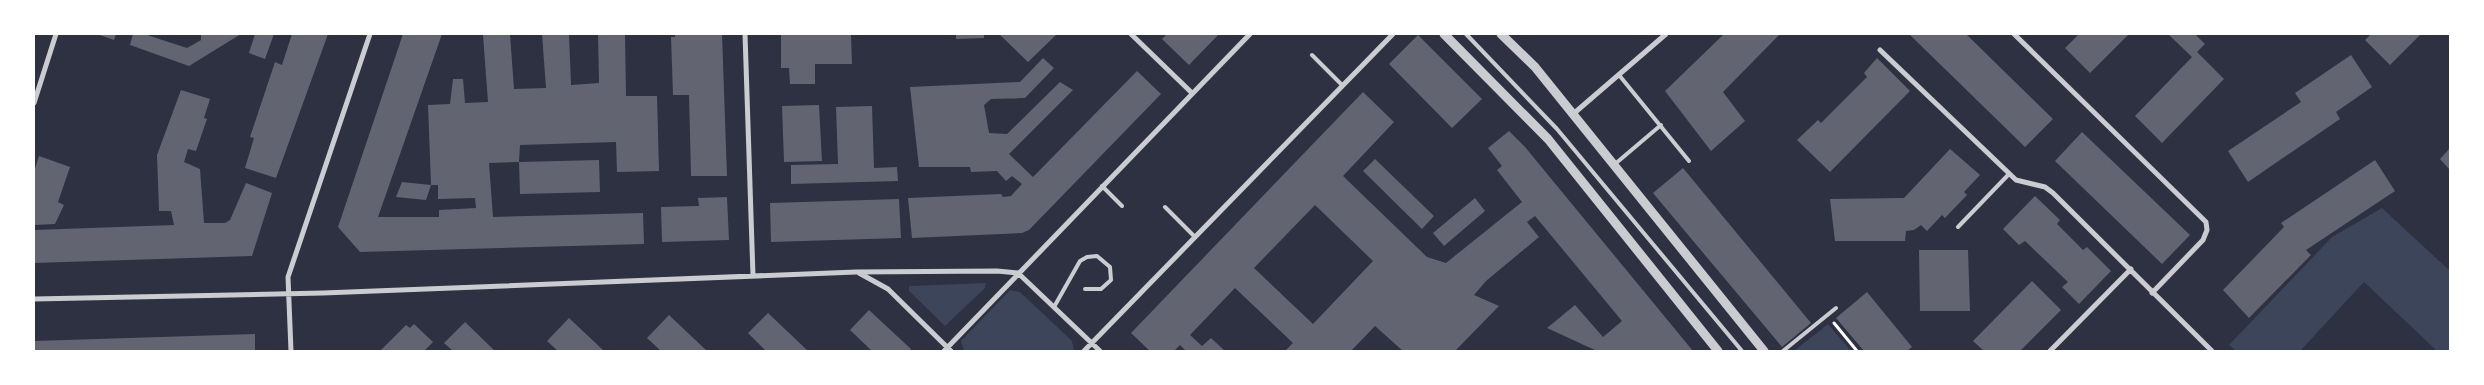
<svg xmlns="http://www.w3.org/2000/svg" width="2484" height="385" font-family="'Fira Sans Condensed',sans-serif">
<rect width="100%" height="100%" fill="#2d3142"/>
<!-- green -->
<path fill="#3c4559" d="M2382,208L2450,271V351H2437L2364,282L2300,351H2236L2229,345L2332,237Z
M986,283L985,288L945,326L909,291V286Z
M1010,290L1020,292L1072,341L1074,351H964L961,341Z
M1828,324L1851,351H1794Z"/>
<!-- building -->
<path fill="#626471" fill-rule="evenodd" d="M97,34H116L114,40Z
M133,34H144L187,48L201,40V34H241L189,66L130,45Z
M255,34H274L265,59L249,53Z
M292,34H328L276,178L245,168L254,138L250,137L275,62L282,65Z
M403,34H442L378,217H439V210L476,208L475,198L438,199V185H431L428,105L450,104L453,79H463L465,103L488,102L483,35L510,34L514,89L546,88L542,34H569L571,85L599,83L598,34H625L626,96H657L659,171L617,172L616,142L520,145L519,162L489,163L493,217L643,213L644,244L360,252L338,227Z
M675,34H722L727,176H691L689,95H673L671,37H675Z
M781,34H851L852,64H815V84H790L789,68H781Z
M956,34H984V38L956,39Z
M999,34H1057L1028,62Z
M1167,34H1219L1189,65L1162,39Z
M1724,34H1780L1723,92L1745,121L1711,151L1665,91Z
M1909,34H1966L2053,119L2025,147Z
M2079,34H2129L2090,73L2065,48Z
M2168,34H2195L2205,44L2197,52L2224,79L2162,143L2135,116L2192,57Z
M2371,34H2421L2390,65L2365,40Z
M1418,35L1482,99L1452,128L1389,64Z
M2351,55L2372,87L2336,112L2340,119L2248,182L2228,151L2301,102L2295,93Z
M1043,58L1054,68L1025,98L991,99L984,105L989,133L1007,134L1060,82L1073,90L1009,154L1033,177L1137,71L1161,94L1029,230L1022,233L912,238L908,198L1001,194L1003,197L1011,196L1022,184L1012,176L1006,181L997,171L971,172L970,167H919L910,87L1020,82Z
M1877,58L1910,91L1830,172L1797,140L1818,120L1821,123L1867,77L1864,73Z
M181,90L210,99L204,118L207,119L196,151L188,149L184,162L200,169L204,223H225L230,220L246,183L272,193L252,256L34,263V230L174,225L171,211H159L157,155Z
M1363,92L1394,122L1343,176L1427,257L1446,263L1522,202L1497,170L1502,166L1488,148L1509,131L1525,147L1693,351H1597L1547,328L1575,305L1603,337L1622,321L1535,216L1527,222L1539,237L1486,281L1474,295L1499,306L1455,351H1403L1375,326L1351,351H1285L1293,343L1235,288L1190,335L1202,346L1211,338L1225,351H1186L1180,345L1174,351H1150L1131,333ZM1315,205L1373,261L1313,324L1254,268Z
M819,105L822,161L784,162L782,106Z
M872,106L874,168L897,167L898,181L791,184V165L838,164L836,107Z
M2082,132L2190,235L2162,264L2055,161Z
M2450,148V170L2440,159Z
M1950,149L1980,175L1964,192L1967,195L1945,218L1942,215L1927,231L1921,225L1914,230L1906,231L1905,241H1835L1830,199L1904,198Z
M39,156L70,167L58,202L64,205L55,224L34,225V172Z
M1375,159L1434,216L1422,229L1363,171Z
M599,160L600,192L520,194L519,162Z
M2375,160L2395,191L2306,250L2311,255L2249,318L2223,290L2284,227L2281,223Z
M1683,168L1811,323L1782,347L1653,193Z
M402,182L431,185L426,200L396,197Z
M2035,196L2060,220L2057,224L2083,250L2087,247L2111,271L2079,304L2062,287L2068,282L2025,241L2019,245L2003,229Z
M727,197L729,240L662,242L661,207L699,206L698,198Z
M1475,198L1485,211L1444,246L1433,233Z
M899,199L901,238L771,242L770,203Z
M1919,250H1968L1970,311H1920Z
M2032,281L2061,310L2020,351H1984L1973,341Z
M1867,292L1912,347L1907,351H1864L1836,318Z
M869,310L911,349L909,351H872L850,330Z
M768,313L808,351H766L748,333Z
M669,315L707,351H661L647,338Z
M569,318L604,351H558L547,341Z
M465,322L495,351H453L444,343Z
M414,324L433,342L424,351H380L406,325L410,328Z
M255,334V351H34V341Z"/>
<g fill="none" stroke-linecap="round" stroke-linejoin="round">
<!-- path -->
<path stroke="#fff" stroke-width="3" d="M1834,323L1857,351"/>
<!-- service -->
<path stroke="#caccd0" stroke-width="4" d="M1466,34L1557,129L1742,351
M1312,55L1342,85
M1619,75L1689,161
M1615,164L1661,125
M1102,186L1122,206
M1165,207L1194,236
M1958,227L2009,174
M1054,307L1080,261L1087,257L1097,256L1110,267L1111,280L1101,289H1085
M1783,351L1836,308"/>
<!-- minor -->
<path stroke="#caccd0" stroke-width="5" d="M745,34L753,276
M1131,34L1192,93
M2014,34L2206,222L2207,230L2203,240L2152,293
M1880,50L2016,180L2045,187L2053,193L2212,351
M34,103L56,34
M1572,115L1666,34
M859,273L888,289L951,351
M1018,273L1100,351
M34,299L323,293L856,272L997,271L1018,273
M291,351L288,277L370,34
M944,351L1250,34
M1084,351L1393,34
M2050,351L2131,269"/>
<!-- tertiary -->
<path stroke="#caccd0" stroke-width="9" d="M1444,34L1548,139L1718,351
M1501,34L1535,67L1764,351"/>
</g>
<!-- border -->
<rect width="2484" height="385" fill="none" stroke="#ffffff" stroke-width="70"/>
</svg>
